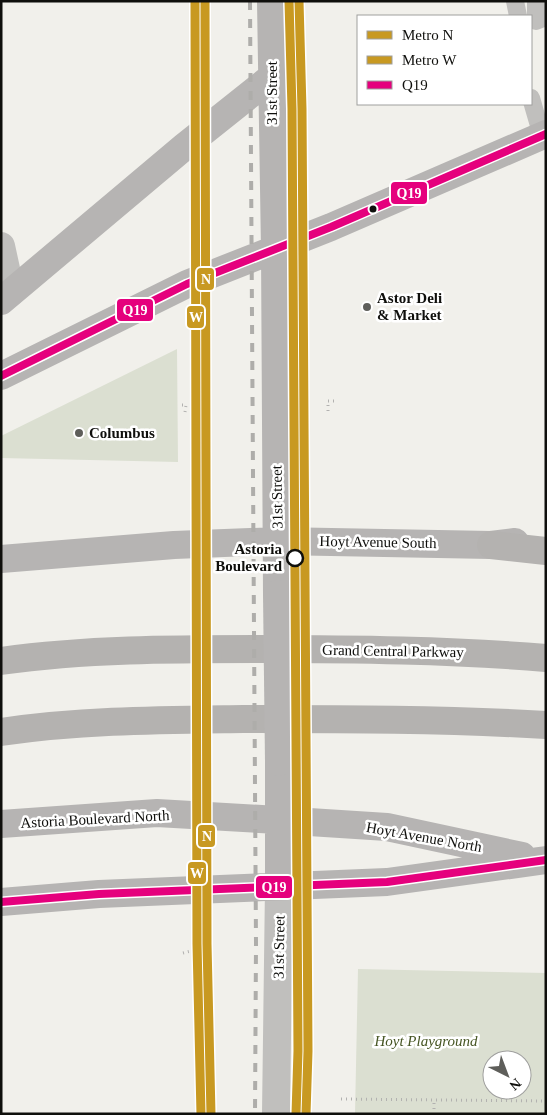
<svg xmlns="http://www.w3.org/2000/svg" width="547" height="1115" font-family="Georgia,serif">
<rect width="100%" height="100%" fill="#f1f0eb"/>
<!-- green -->
<path fill="#dbdfd1" fill-rule="evenodd" d="M177,349L178,462L1,458V436Z
M358,969L546,973V1114H355ZM492,1060H522V1090H492Z"/>
<g fill="none" stroke-linecap="round" stroke-linejoin="round">
<!-- path -->
<path stroke="#b2b1b0" stroke-width="3" stroke-dasharray="1 4" stroke-linecap="butt" d="M182,405H186L185,412
M328,411V401H337
M183,953L191,951
M341,1099L546,1101
M434,1114V1100"/>
<!-- service -->
<path stroke="#c0bfbd" stroke-width="18" d="M515,1L518,16
M536,1V21L546,17
M531,98L542,136"/>
<!-- minor -->
<path stroke="#c0bfbd" stroke-width="28" d="M1,246L11,292"/>
<!-- tertiary -->
<path stroke="#c0bfbd" stroke-width="28" d="M276,1114L279,886"/>
<!-- secondary -->
<path stroke="#b6b4b3" stroke-width="28" d="M271,1L275,250L277,594
M1,301L184,147L273,76
M1,376L187,284L331,227L546,134
M1,559L174,545L278,541L491,545L515,542
M279,762V886
M1,824L157,813L278,820L387,827L522,856
M1,902L99,894L387,882L546,860"/>
<!-- motorway -->
<path stroke="#b4b2b0" stroke-width="28" d="M491,545L546,551
M1,661C86,649 172,649 258,649C354,649 450,650 546,658
M1,732C81,720 163,720 243,719C344,719 445,719 546,725"/>
<!-- rail -->
<path stroke="#aeadaa" stroke-width="4" stroke-dasharray="9 9" stroke-linecap="butt" d="M250,1L256,944L255,1114"/>
<!-- secondary-bridge -->
<path stroke="#b6b4b3" stroke-width="28" d="M277,594L279,762"/>
<defs>
<path id="bus-1" d="M1,376L187,284L331,227L546,134
M1,902L99,894L387,882L546,860"/>
</defs>
<!-- bus-1 casing -->
<use href="#bus-1" stroke="#fff" stroke-width="11"/>
<!-- bus-1 -->
<use href="#bus-1" stroke="#e5007d" stroke-width="8"/>
<defs>
<path id="metro-1" d="M205,1L207,944L211,1114
M299,1L302,109L308,1051L306,1114"/>
<path id="metro-2" d="M195,1L197,944L201,1114
M289,1L292,109L298,1051L296,1114"/>
</defs>
<!-- metro-1 casing -->
<use href="#metro-1" stroke="#fff" stroke-width="12"/>
<!-- metro-2 casing -->
<use href="#metro-2" stroke="#fff" stroke-width="12"/>
<!-- metro-1 -->
<use href="#metro-1" stroke="#c89921" stroke-width="9"/>
<!-- metro-2 -->
<use href="#metro-2" stroke="#c89921" stroke-width="9"/>
</g>
<!-- markers -->
<circle fill="#0f0f0c" stroke="#fff" stroke-width="2" cx="373" cy="209" r="4.5"/>
<g fill="#5e5e5a" stroke="#fff" stroke-width="2">
<circle cx="367" cy="307" r="5"/>
<circle cx="79" cy="433" r="5"/>
</g>
<circle fill="#fff" stroke="#0f0f0c" stroke-width="2.5" cx="295" cy="558" r="8"/>
<g text-anchor="middle" stroke-width="5" stroke-linejoin="round" paint-order="stroke">
<!-- street labels -->
<g font-size="15" fill="#0f0f0c" stroke="#fff">
<text transform="translate(272 93) rotate(-90)" y="5">31st Street</text>
<text transform="translate(277 497) rotate(-91)" y="5">31st Street</text>
<text transform="translate(378 542) rotate(1)" y="5">Hoyt Avenue South</text>
<text transform="translate(393 651) rotate(1)" y="5">Grand Central Parkway</text>
<text transform="translate(95 819) rotate(-3)" y="5">Astoria Boulevard North</text>
<text transform="translate(424 837) rotate(10)" y="5">Hoyt Avenue North</text>
<text transform="translate(279 947) rotate(-89)" y="5">31st Street</text>
</g>
<!-- poi labels -->
<g font-size="15" font-weight="bold" fill="#0f0f0c" stroke="#fff" text-anchor="start">
<text x="377" y="303">Astor Deli<tspan x="377" dy="17">&amp; Market</tspan></text>
<text x="89" y="438">Columbus</text>
</g>
<!-- stop labels -->
<g font-size="15" font-weight="bold" fill="#0f0f0c" stroke="#fff" text-anchor="end">
<text x="282" y="554">Astoria<tspan x="282" dy="17">Boulevard</tspan></text>
</g>
<!-- park labels -->
<g font-size="15" font-style="italic" fill="#475624" stroke="#fff">
<text x="426" y="1046">Hoyt Playground</text>
</g>
</g>
<g stroke="#fff" stroke-width="2">
<rect x="390" y="181" width="38" height="24" rx="5" fill="#e5007d"/>
<rect x="196" y="267" width="19" height="24" rx="5" fill="#c89921"/>
<rect x="116" y="298" width="38" height="24" rx="5" fill="#e5007d"/>
<rect x="186" y="305" width="19" height="24" rx="5" fill="#c89921"/>
<rect x="197" y="824" width="19" height="24" rx="5" fill="#c89921"/>
<rect x="187" y="861" width="20" height="24" rx="5" fill="#c89921"/>
<rect x="255" y="875" width="38" height="24" rx="5" fill="#e5007d"/>
</g>
<g font-size="14" text-anchor="middle" font-weight="bold" fill="#fff">
<text x="409" y="198">Q19</text>
<text x="206" y="284">N</text>
<text x="135" y="315">Q19</text>
<text x="196" y="322">W</text>
<text x="207" y="841">N</text>
<text x="197" y="878">W</text>
<text x="274" y="892">Q19</text>
</g>
<!-- border -->
<rect width="547" height="1115" fill="none" stroke="#0f0f0c" stroke-width="5"/>
<!-- legend -->
<rect x="357" y="15" width="175" height="90" fill="#ffffff" stroke="#9f9f9e"/>
<rect x="367" y="31" width="25" height="8" fill="#c89921" stroke="#9f9f9e"/>
<text x="402" y="40" font-size="15" fill="#0f0f0c">Metro N</text>
<rect x="367" y="56" width="25" height="8" fill="#c89921" stroke="#9f9f9e"/>
<text x="402" y="65" font-size="15" fill="#0f0f0c">Metro W</text>
<rect x="367" y="81" width="25" height="8" fill="#e5007d" stroke="#9f9f9e"/>
<text x="402" y="90" font-size="15" fill="#0f0f0c">Q19</text>
<!-- north arrow -->
<g transform="translate(507 1075) rotate(138)"><circle r="24" fill="#ffffff" stroke="#9f9f9e"/>
<path d="M0-4L9 19L0 12L-9 19Z" fill="#5e5e5a"/>
<text y="-8" font-size="14" font-weight="bold" text-anchor="middle" fill="#0f0f0c">N</text>
</g>
</svg>
